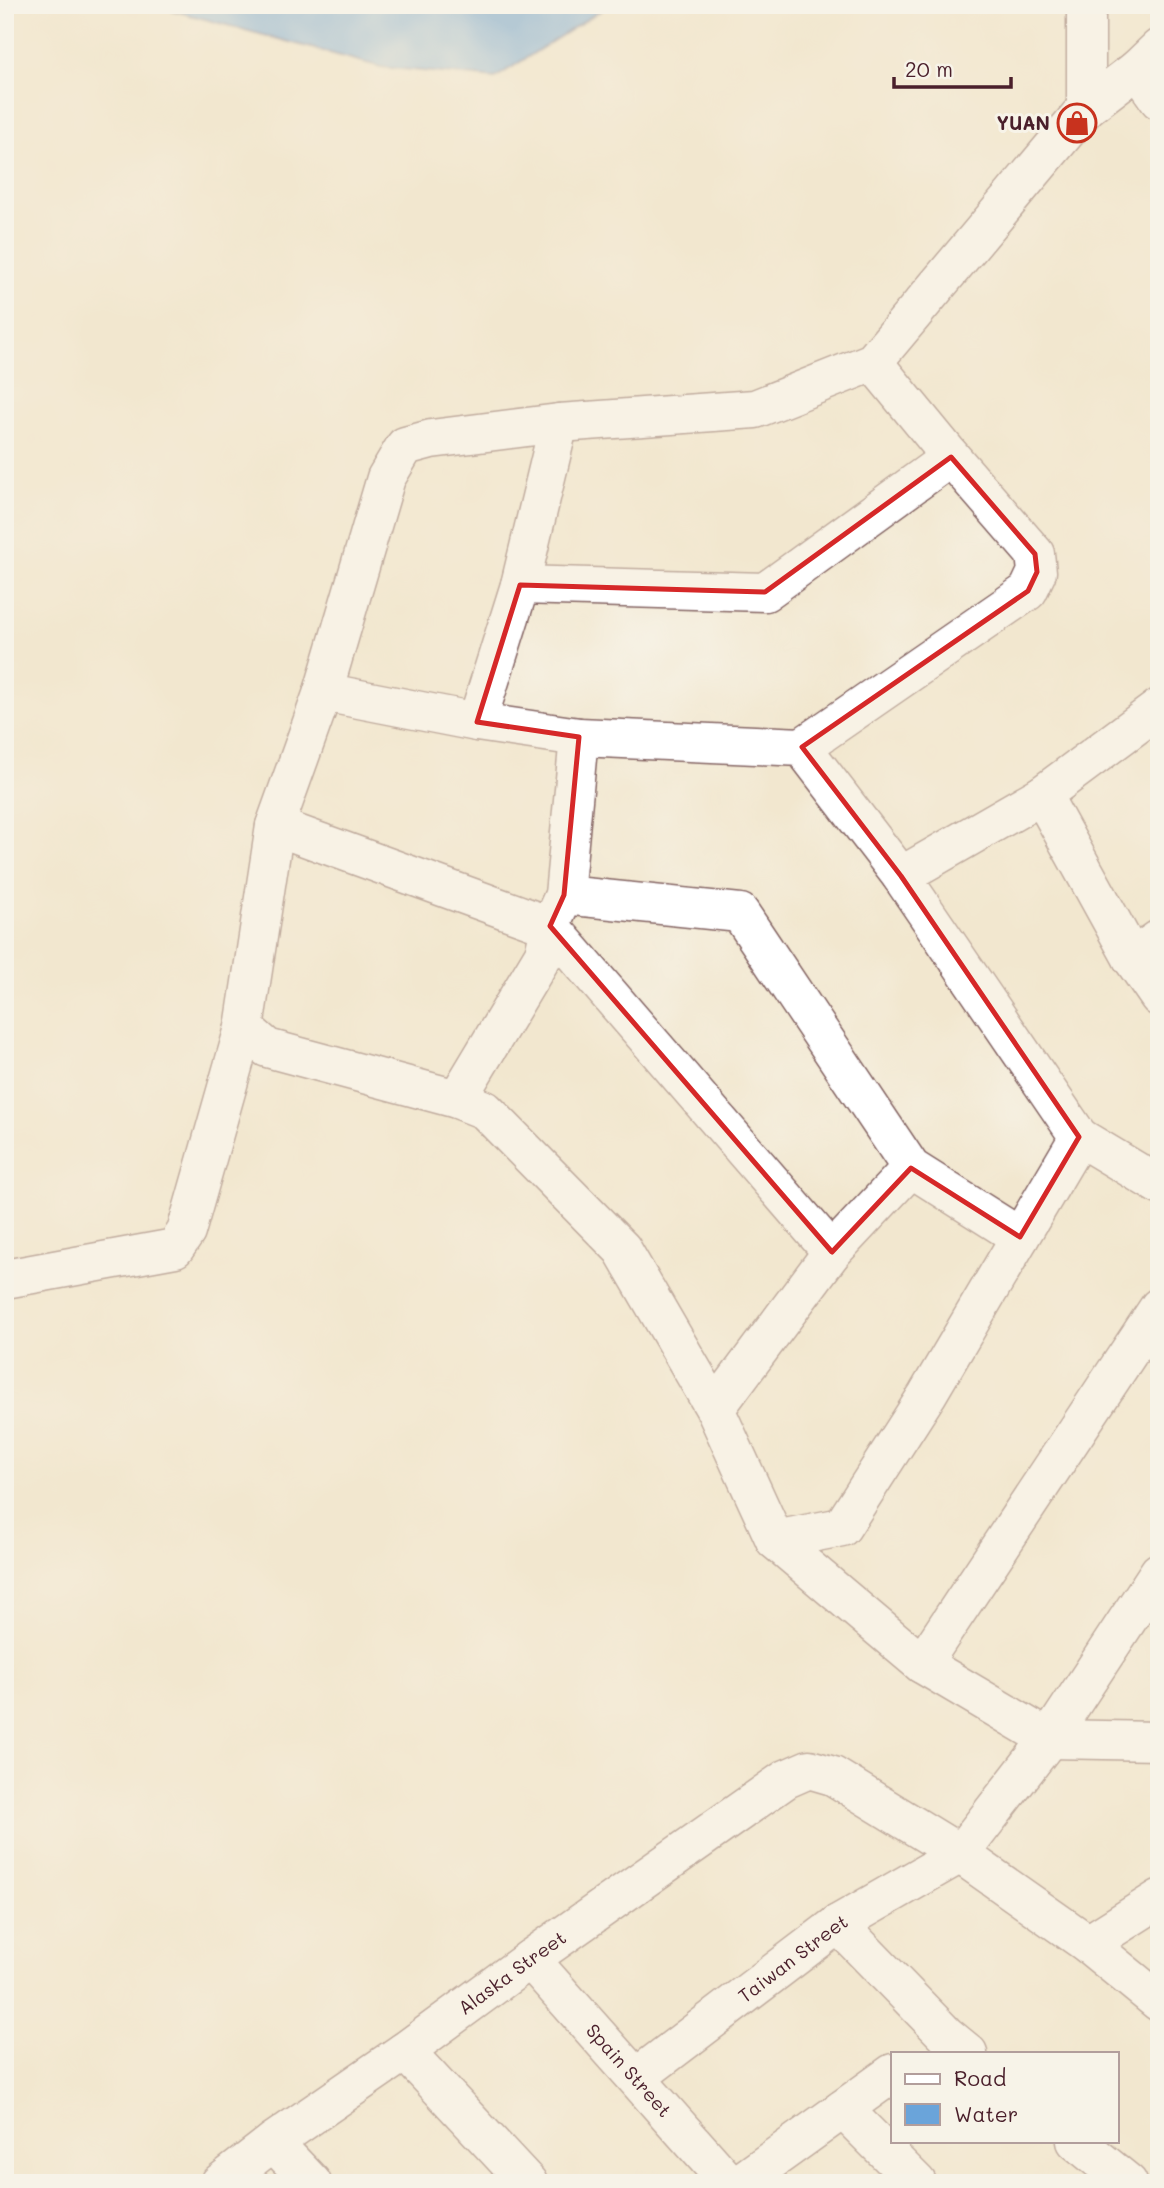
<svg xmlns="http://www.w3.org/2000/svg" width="1164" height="2188" font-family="Mali,sans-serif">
<rect width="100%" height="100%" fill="#f7f3e8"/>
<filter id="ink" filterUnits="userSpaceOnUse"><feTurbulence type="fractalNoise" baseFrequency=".0143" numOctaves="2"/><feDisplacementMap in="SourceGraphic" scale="14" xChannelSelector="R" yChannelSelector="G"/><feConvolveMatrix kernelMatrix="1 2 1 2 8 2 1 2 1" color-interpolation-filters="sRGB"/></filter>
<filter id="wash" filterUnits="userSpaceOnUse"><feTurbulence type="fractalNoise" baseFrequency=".00686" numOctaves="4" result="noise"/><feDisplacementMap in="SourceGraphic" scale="28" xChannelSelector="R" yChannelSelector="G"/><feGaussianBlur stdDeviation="1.57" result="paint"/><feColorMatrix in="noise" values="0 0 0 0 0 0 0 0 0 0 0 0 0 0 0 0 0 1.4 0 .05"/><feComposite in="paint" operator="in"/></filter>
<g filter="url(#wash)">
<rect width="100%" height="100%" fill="#f2e7cf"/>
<!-- water -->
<path fill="#6aa4da" stroke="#5a6282" stroke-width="2" d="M153,5H609L495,78L381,67Z"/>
</g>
<g filter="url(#ink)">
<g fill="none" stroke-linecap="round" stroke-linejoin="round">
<defs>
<g id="minor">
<path d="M1086,5V108"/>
<path d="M1159,48L1137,69L1086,108L873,362L755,409L559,423L431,439L405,446L386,478L323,692L275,826L244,1028L267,1048L457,1099L485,1110L622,1249L715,1409L775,1540L922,1664L1049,1739L1159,1741"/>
<path d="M1137,69L1159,100"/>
<path d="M520,585L765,592L951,457"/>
<path d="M323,692L477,722L579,737L802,747L901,876L1079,1137L927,1395L842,1527L775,1540"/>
<path d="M477,722L520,585L559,423"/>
<path d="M802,747L1028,591L1037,572L1035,554L951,457L873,362"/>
<path d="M1042,795L1132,958L1159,997"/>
<path d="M275,826L550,926L832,1252"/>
<path d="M901,876L1042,795L1159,708"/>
<path d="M564,895L740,913L911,1168L1020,1237"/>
<path d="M1132,958L1159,939"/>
<path d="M457,1099L544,954L550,926L564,895L579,737"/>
<path d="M1079,1137L1159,1185"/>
<path d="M5,1279L175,1248L186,1232L244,1028"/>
<path d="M715,1409L832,1252L911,1168"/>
<path d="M922,1664L1159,1307"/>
<path d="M838,1924L946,2035L968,2053"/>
<path d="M1088,1944L1159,1899"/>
<path id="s1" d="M530,1959L729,2183"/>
<path d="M405,2051L528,2183"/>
<path id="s2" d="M637,2077L838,1924L960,1854L1049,1739L1159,1572"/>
<path d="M843,2109L917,2183"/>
<path d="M1076,2141L1128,2183"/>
<path d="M273,2142L312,2183"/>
<path id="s3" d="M220,2183L273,2142L405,2051L530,1959L786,1779L809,1769L833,1776L960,1854L1088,1944L1159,2002"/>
<path d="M740,2183L893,2073"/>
</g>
</defs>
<!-- minor casing -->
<use href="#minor" stroke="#856564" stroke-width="41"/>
<!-- minor -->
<use href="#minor" stroke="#fff" stroke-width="38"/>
</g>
</g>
<!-- marked area -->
<path d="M0 0H1164V2188H0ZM951,457L1035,554L1037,572L1028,591L802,747L901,876L1079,1137L1020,1237L911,1168L832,1252L550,926L564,895L579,737L477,722L520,585L765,592Z" fill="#f2e7cf" fill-opacity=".55" fill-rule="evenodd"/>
<path fill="none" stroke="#d62828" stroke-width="5" stroke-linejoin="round" d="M951,457L1035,554L1037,572L1028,591L802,747L901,876L1079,1137L1020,1237L911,1168L832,1252L550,926L564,895L579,737L477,722L520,585L765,592Z"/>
<!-- icons -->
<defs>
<symbol id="shop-ring" viewBox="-11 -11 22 22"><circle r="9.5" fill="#f7f3e8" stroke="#c8321e" stroke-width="1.5"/><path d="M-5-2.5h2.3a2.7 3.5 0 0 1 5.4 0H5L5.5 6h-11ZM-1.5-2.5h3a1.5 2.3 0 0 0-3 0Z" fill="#c8321e"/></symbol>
</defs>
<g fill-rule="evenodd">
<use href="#shop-ring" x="1055" y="101" width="44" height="44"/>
</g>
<g text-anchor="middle" stroke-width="6" stroke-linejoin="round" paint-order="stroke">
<!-- poi labels -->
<g font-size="19" font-weight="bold" fill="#4a1f2b" stroke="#f7f3e8" text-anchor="end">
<text x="1050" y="130">YUAN</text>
</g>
<!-- street labels -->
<g font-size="19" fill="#4a1f2b" stroke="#f7f3e8">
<text dy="7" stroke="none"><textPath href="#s2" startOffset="196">Taiwan Street</textPath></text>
<text dy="7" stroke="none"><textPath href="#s3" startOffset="360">Alaska Street</textPath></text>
<text dy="7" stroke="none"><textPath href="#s1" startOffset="149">Spain Street</textPath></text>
</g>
</g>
<!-- margin -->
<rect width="1164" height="2188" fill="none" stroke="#f7f3e8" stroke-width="28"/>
<!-- legend -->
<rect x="891" y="2052" width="228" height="91" fill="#f7f3e8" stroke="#b29e9c" stroke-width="2"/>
<rect x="905" y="2074" width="35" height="10" fill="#ffffff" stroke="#b29e9c" stroke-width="2"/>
<text x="954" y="2086" font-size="21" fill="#4a1f2b">Road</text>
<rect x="905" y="2104" width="35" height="21" fill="#6aa4da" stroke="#b29e9c" stroke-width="2"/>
<text x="954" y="2122" font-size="21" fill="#4a1f2b">Water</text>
<!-- scale -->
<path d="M894 77v10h117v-10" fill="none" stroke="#4a1f2b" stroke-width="3.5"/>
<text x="905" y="77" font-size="21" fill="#4a1f2b" stroke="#f7f3e8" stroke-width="5" paint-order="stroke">20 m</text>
</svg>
